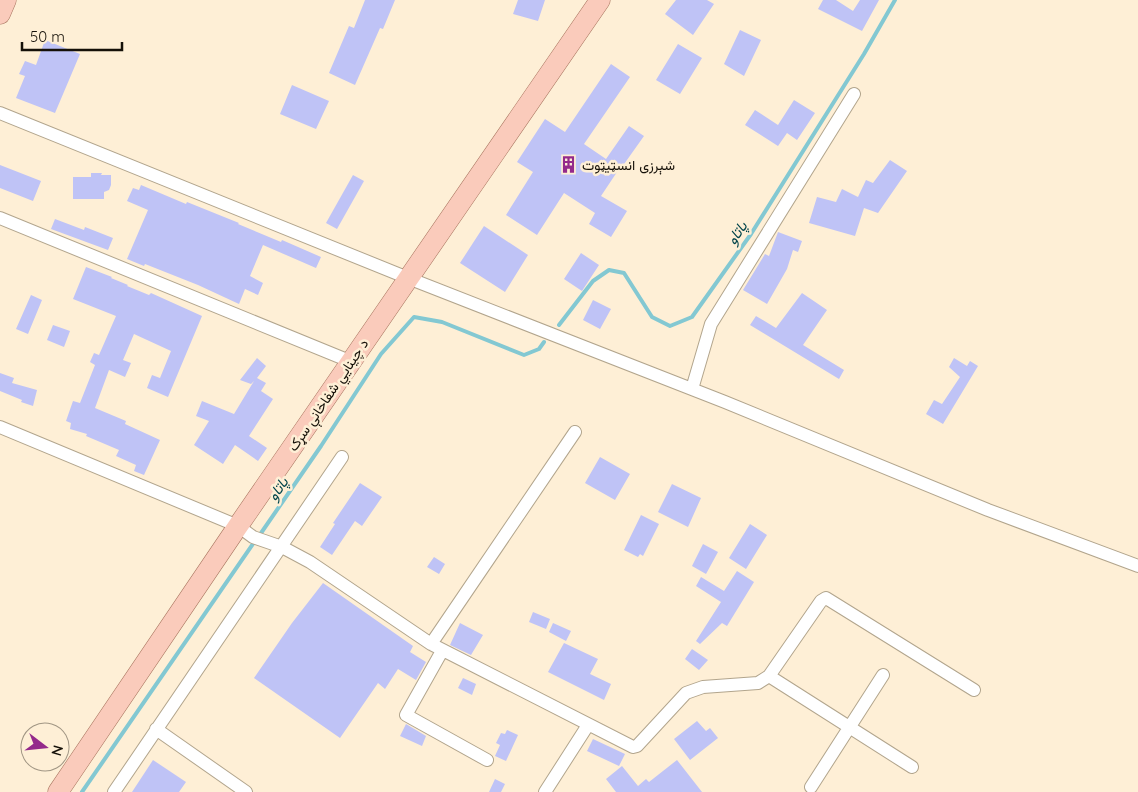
<svg xmlns="http://www.w3.org/2000/svg" width="1138" height="792" font-family="Quicksand,Vazirmatn,sans-serif">
<rect width="100%" height="100%" fill="#feefd6"/>
<g fill="none" stroke-linecap="round" stroke-linejoin="round">
<!-- stream -->
<path stroke="#83c8d2" stroke-width="4" d="M559,325L593,281L609,270L624,273L652,317L670,326L692,317L751,234L864,54L895,0
M259,536L321,446L381,354L414,317L442,322L524,355L539,349L544,342
M82,792L255,541"/>
</g>
<!-- building -->
<path fill="#bfc3f6" d="M365,0H395L383,29L380,28L355,85L329,73L349,26L354,28Z
M518,0H545L538,21L513,14Z
M676,0H707L714,4L693,35L665,14Z
M823,0H836L853,11L860,0H879L862,31L818,9Z
M740,30L761,40L744,76L724,64Z
M45,40L80,54L55,113L16,98L25,76L19,74L25,61L36,65Z
M678,44L702,58L680,94L656,80Z
M611,64L630,77L584,144L606,159L629,126L644,136L622,167L621,166L601,196L627,211L611,237L589,224L595,213L564,193L537,235L506,215L533,172L517,162L545,119L565,132Z
M292,85L329,101L316,129L280,114Z
M794,100L815,113L797,140L787,133L778,146L745,125L755,110L778,125Z
M890,160L907,171L878,213L864,208L855,236L809,223L817,197L836,202L842,189L858,197L866,180L873,183Z
M0,165L41,181L33,201L0,188Z
M91,173H102L101,175H111V185L109,190L104,192V199H73V177H91Z
M353,175L364,181L337,229L326,223Z
M141,185L186,204L187,202L239,223L238,224L281,242L282,240L321,257L316,268L263,245L250,276L263,283L258,295L245,289L239,304L198,285L145,264L144,266L127,259L148,210L127,201L133,188L139,190Z
M55,219L84,230L85,227L113,238L108,250L51,229Z
M484,226L528,255L505,292L460,263Z
M778,232L802,241L798,252L793,250L787,269L767,304L743,290L765,254L769,256Z
M581,253L599,265L582,291L564,279Z
M86,267L112,277L111,278L128,285L127,286L149,295L151,293L202,316L168,397L147,388L152,375L160,378L171,351L134,334L123,360L131,363L125,377L109,370L95,408L126,421L125,424L160,440L144,475L134,471L136,465L116,456L119,450L86,436L87,434L70,429L71,423L66,421L73,401L80,403L95,365L90,362L94,353L99,355L116,316L73,299Z
M802,293L827,310L803,345L844,370L839,379L750,325L756,316L776,328Z
M31,295L42,300L28,334L16,329Z
M593,300L611,309L600,329L583,320Z
M53,325L70,331L64,347L47,340Z
M257,358L266,366L257,378L266,383L261,391L273,399L249,436L267,448L258,461L235,445L223,464L194,445L209,421L196,416L202,401L234,414L254,381L251,384L240,380Z
M954,358L967,366L970,361L978,366L943,424L926,414L934,400L942,404L960,377L949,367Z
M0,373L14,378L12,383L37,390L33,406L21,402L22,400L0,391Z
M600,457L630,474L615,500L585,483Z
M360,483L382,497L362,526L355,521L332,555L320,547L335,524L333,523Z
M672,484L701,498L688,527L658,512Z
M641,515L659,524L643,556L640,554L638,557L624,550Z
M750,524L767,535L746,569L729,558Z
M703,544L718,552L706,574L692,566Z
M434,557L445,564L439,574L427,567Z
M737,571L754,582L727,626L722,623L700,644L696,641L721,602L696,586L701,577L724,591Z
M323,583L413,646L410,652L426,662L416,680L398,669L385,689L378,683L340,738L254,678L292,623Z
M533,612L550,619L546,629L529,622Z
M460,623L483,635L471,655L450,645Z
M553,623L571,631L566,641L549,632Z
M564,643L598,659L590,674L611,684L604,700L548,672Z
M692,649L708,660L699,670L685,659Z
M463,678L476,684L472,695L458,688Z
M697,721L706,731L710,728L718,738L690,760L674,739Z
M406,724L426,736L422,746L400,736Z
M507,730L518,735L506,761L495,756L500,745L496,743L501,733L505,734Z
M593,739L625,754L619,766L587,751Z
M153,760L186,782L179,792H132Z
M677,760L702,792H616L606,779L622,766L638,786L646,779L649,782Z
M495,779L505,784L501,792H489Z"/>
<g fill="none" stroke-linecap="round" stroke-linejoin="round">
<defs>
<path id="minor" d="M0,113L408,278L725,402L988,510L1138,566
M0,218L352,362
M692,389L711,324L854,94
M0,427L238,526L253,537L282,547L310,562L431,644L633,747L637,746L686,693L703,687L758,683L769,676L821,601L826,598L974,690
M431,644L575,432
M442,651L406,715L487,760
M769,676L912,767
M156,729L246,792
M811,787L883,675
M114,792L342,457
M545,792L588,725"/>
<path id="primary" d="M0,14L6,0
M58,792L238,526L600,0"/>
</defs>
<!-- minor casing -->
<use href="#minor" stroke="#b2a58d" stroke-width="14"/>
<!-- primary casing -->
<use href="#primary" stroke="#a7735e" stroke-width="21"/>
<!-- minor -->
<use href="#minor" stroke="#fff" stroke-width="12"/>
<!-- primary -->
<use href="#primary" stroke="#facbbb" stroke-width="20"/>
</g>
<!-- icons -->
<defs>
<symbol id="building-bare" viewBox="-9 -9 18 18"><path d="M-4-6H4V6H1V3H-1V6H-4ZM-2.5-4.3h1.7v1.8h-1.7ZM.8-4.3h1.7v1.8H.8ZM-2.5-1h1.7V.8h-1.7ZM.8-1h1.7V.8H.8Z" fill="#94298b" stroke="#feefd6" stroke-width="2.5" paint-order="stroke"/></symbol>
</defs>
<g fill-rule="evenodd">
<use href="#building-bare" x="556" y="152" width="25" height="25"/>
</g>
<g text-anchor="middle" stroke-width="5" stroke-linejoin="round" paint-order="stroke">
<!-- poi labels -->
<g font-size="14" fill="#151008" stroke="#feefd6" text-anchor="start">
<text x="582" y="170">شېرزی انسټيټوت</text>
</g>
<!-- street labels -->
<g font-size="14" fill="#151008" stroke="#feefd6">
<text transform="translate(328 395) rotate(-56)" y="5">د چينايي شفاخانې سړک</text>
</g>
<!-- water labels -->
<g font-size="15" font-style="italic" fill="#00434a" stroke="#feefd6">
<text transform="translate(737 233) rotate(-56)" y="5">پاتاو</text>
<text transform="translate(278 489) rotate(-55)" y="5">پاتاو</text>
</g>
</g>
<!-- north arrow -->
<g transform="translate(45 747) rotate(106)"><circle r="24" fill="#feefd6" stroke="#a19684"/>
<path d="M0-4L9 19L0 12L-9 19Z" fill="#94298b"/>
<text y="-8" font-size="14" font-weight="bold" text-anchor="middle" fill="#151008">N</text>
</g>
<!-- scale -->
<path d="M22 42v8h100v-8" fill="none" stroke="#151008" stroke-width="2.5"/>
<text x="30" y="42" font-size="15" fill="#151008" stroke="#feefd6" stroke-width="4" paint-order="stroke">50 m</text>
</svg>
